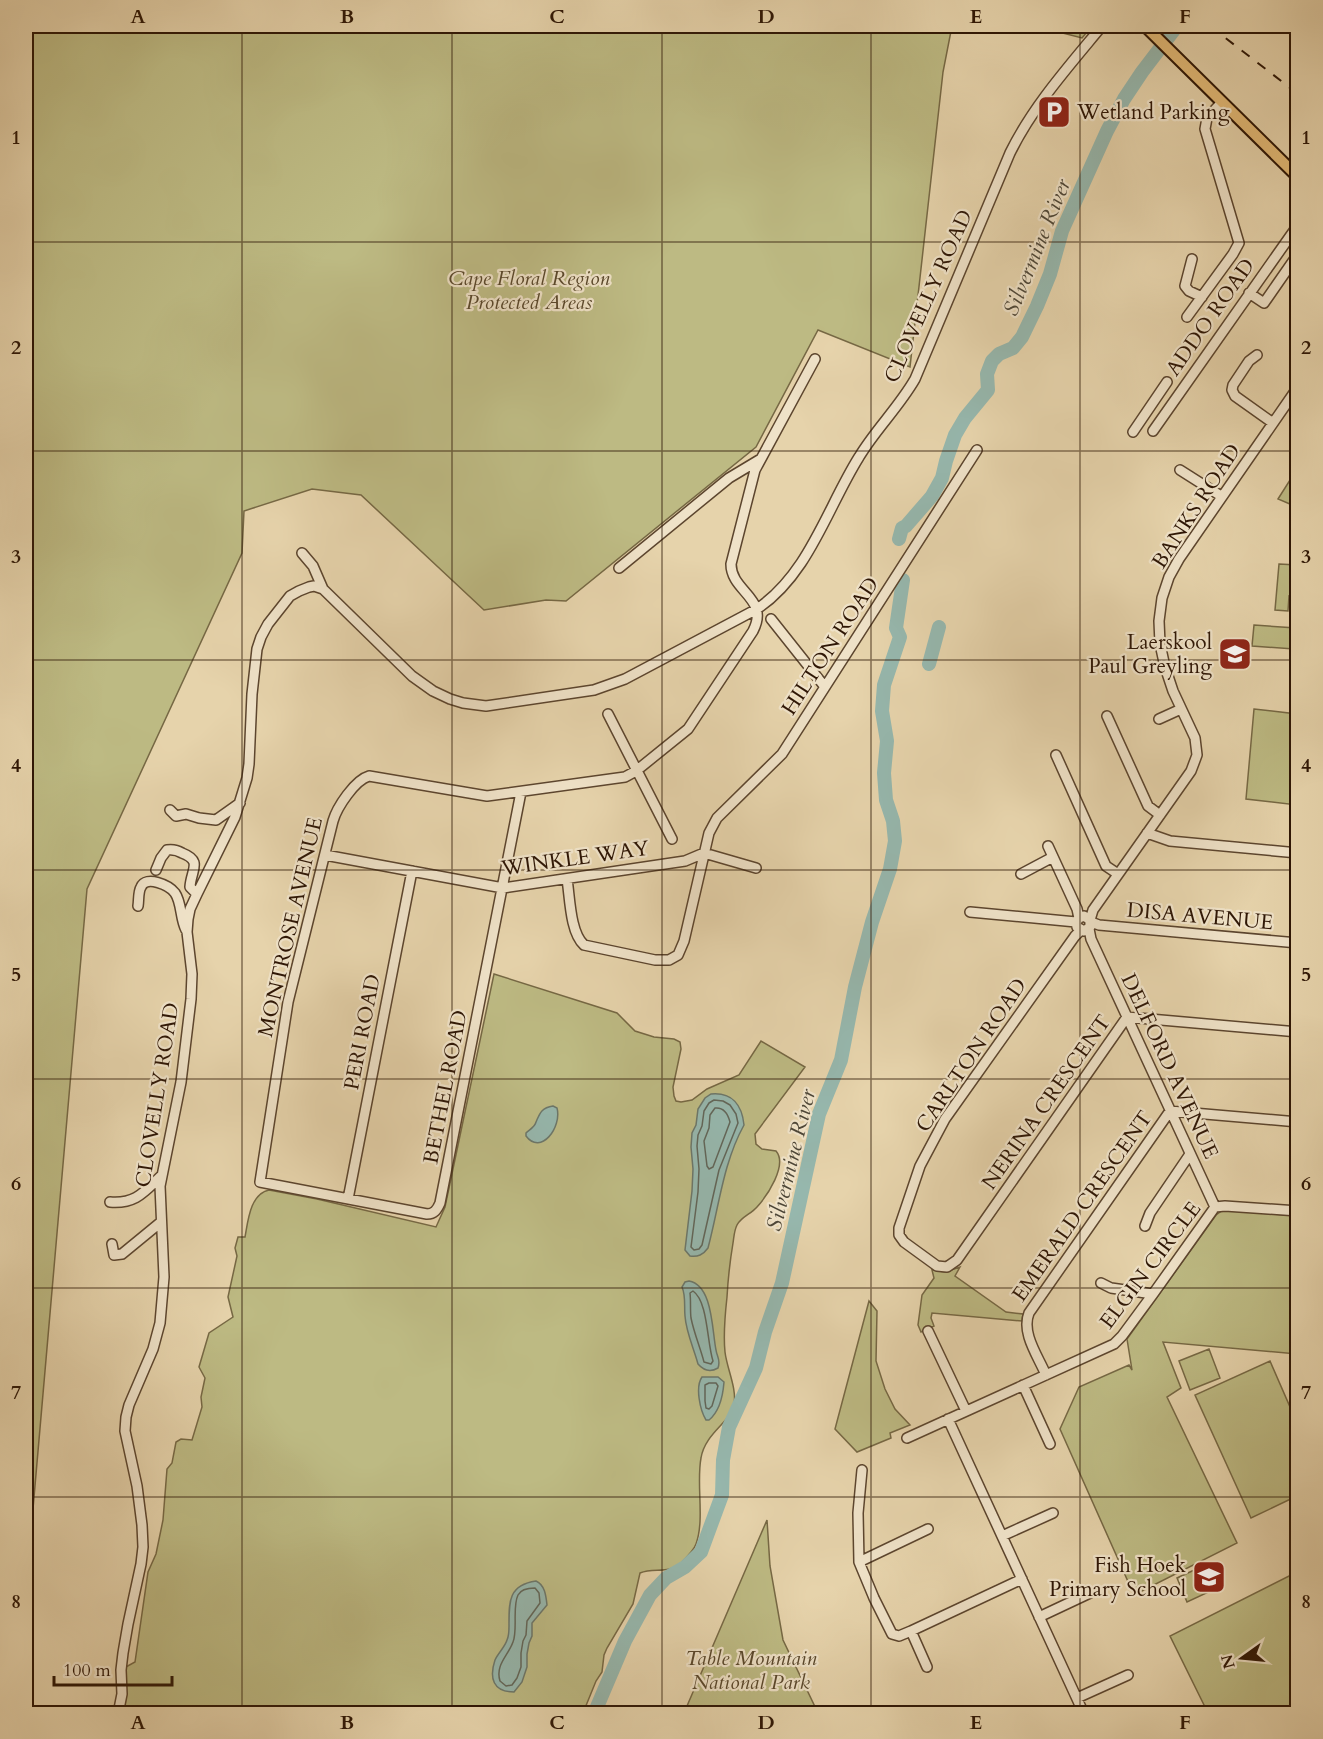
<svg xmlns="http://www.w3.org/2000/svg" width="1323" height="1739" font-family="Cardo,serif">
<rect width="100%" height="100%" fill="#e6d3ab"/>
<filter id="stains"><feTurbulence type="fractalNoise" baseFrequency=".00333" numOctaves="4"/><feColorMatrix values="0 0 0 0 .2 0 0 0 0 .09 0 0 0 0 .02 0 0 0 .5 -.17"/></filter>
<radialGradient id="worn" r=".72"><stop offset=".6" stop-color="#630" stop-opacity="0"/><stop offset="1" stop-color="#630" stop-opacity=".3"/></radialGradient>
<!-- green -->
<path fill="#bdba83" stroke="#766844" stroke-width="1.5" d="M26,26H952L943,72L910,367L818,330L756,447L566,601L546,600L484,610L361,495L312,489L244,511L242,553L87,889L26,1589Z
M1035,26H1092L1082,38Z
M1290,480L1297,484V507L1278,499Z
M1279,564L1297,565V594H1295V597L1289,596L1288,611L1275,610Z
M1254,625L1296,628L1294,649L1252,646Z
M1254,709L1297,714V805L1246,799Z
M494,974L617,1013L635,1031L654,1037L674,1039L680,1042L681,1049L673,1087L674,1096L676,1101L681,1102L692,1100L707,1089L739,1075L761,1041L805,1067L755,1134L756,1144L762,1149L776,1151C788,1165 767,1196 757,1207C751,1214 741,1217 737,1225C734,1231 734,1237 733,1243C730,1261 728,1279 727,1297C725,1315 723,1333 725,1352C727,1369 737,1388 734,1405C731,1422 705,1433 701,1458C696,1484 705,1519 696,1544C694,1550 687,1557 682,1562C668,1575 655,1567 640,1573L633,1604L607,1648L604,1655L602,1672L596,1681L583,1713L121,1714L124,1668L135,1662L148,1572L156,1554L163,1520L167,1469L172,1463L176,1442L181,1439L192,1440L202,1407L201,1397L205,1378L199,1367L209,1333L233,1317L228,1297L237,1256L235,1248L238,1237H245C248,1221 250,1194 269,1190L317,1199L436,1227L445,1207Z
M1223,1210L1297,1216V1354L1163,1342L1181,1388L1167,1397L1237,1543L1134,1595L1060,1429L1079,1387L1129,1365L1132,1370L1127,1339L1216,1215Z
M960,1267L955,1276L1006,1312L1023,1314L1022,1321L932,1313L931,1318L934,1326L921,1332L918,1325L922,1295L934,1278L932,1270L945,1272Z
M869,1301L877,1311L876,1361L885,1389L895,1409L910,1425L890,1433L891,1438L857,1452L835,1429Z
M1209,1349L1220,1378L1190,1390L1179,1361Z
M1270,1361L1297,1423V1496L1251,1518L1195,1395Z
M767,1520L770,1566L783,1640L818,1713H684Z
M1203,1566L1205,1569L1209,1567L1211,1573L1206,1575L1213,1590L1187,1602L1177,1578Z
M1297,1572V1711L1292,1714L1208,1713L1170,1636Z"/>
<!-- water -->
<path fill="#96b7ad" stroke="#6c776a" stroke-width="1.5" d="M711,1094C732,1092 742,1105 744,1125C723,1163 719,1207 708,1248C703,1255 698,1257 690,1256L685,1250L692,1191L693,1169L691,1147L692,1133L696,1125L698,1109L705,1098Z
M553,1106L557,1108C562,1127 541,1156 526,1136V1133C529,1130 535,1127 536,1122C540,1113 541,1108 553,1106Z
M689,1281C713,1285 712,1331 716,1350C717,1357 721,1360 718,1368C711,1372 704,1371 698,1364C694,1349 686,1332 685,1316C684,1306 686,1296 682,1287L685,1282Z
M702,1377H718L724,1382C723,1395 719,1412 709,1420H706C700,1410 695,1387 702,1377Z
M536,1581C545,1585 546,1596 547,1605L532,1623V1636L529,1643L527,1654V1667L522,1682L514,1692C493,1692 489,1678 495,1660C498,1653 505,1647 507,1640C509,1636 509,1631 509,1626C509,1602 508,1585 536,1581Z"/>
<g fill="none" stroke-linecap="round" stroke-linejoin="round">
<!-- shore -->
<path stroke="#626659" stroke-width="1.5" d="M714,1100L723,1101L730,1105L736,1114L738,1123L719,1170L702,1245L699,1249L694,1250L691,1247L698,1192L699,1169L697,1146L698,1135L702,1126L704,1111L709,1103Z
M715,1108C724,1107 728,1114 730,1122L713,1167L709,1169L707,1166L704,1141L709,1128L710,1115Z
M693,1291C708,1301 707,1343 713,1361L711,1364L704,1362C700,1347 694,1333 691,1318C690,1310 691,1301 690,1293Z
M709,1383H716L718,1386L712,1406L709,1409L706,1408L705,1401V1385Z
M535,1588L539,1593L540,1603L527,1621L526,1635L523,1641L521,1653V1667L517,1678L512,1685L506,1686L500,1681C495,1665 508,1656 513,1642C518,1630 512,1607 518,1595C521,1589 529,1588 535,1588Z"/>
<!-- river -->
<path stroke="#96b7ad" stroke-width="14" d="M899,539L902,528L906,526L932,496L942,478L946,461L955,435L965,418L988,390L987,374L992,361L999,354L1013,348L1022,337L1037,306L1050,274L1062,231L1107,131L1124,99L1142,72L1177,26
M929,664L939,627
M594,1714L625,1641L650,1595L666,1578L685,1567L701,1552L722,1495L723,1460L729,1427L756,1368L765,1332L782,1283L819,1114L841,1060L855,987L872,922L890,869L895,841L893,821L886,800L884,773L887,741L882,711L884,685L900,637L896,628L903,580"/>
<defs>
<path id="minor" d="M1192,259L1185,286L1189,291L1202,297
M1249,293L1264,303L1298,254
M1187,317L1233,254L1239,243L1205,129L1207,118L1222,102
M1257,355L1249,361L1233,385L1232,390L1235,396L1273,423
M1153,431L1298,225
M1133,432L1167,382
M1180,470L1221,496
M302,553L313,566L323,589
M619,568L729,478L759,460
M771,619L825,687
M608,714L672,839
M1107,716L1148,806L1160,815
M1159,719L1181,709
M1056,755L1106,866L1118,874
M521,792L440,1203C437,1210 434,1214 427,1214L260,1182L288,1002L333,821C337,807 355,780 369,776L487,796L625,777L636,771L688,729L753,631C770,598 731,592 731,564L755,470L815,359
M170,810L176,816L186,814L199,818L216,820L240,803
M1147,833L1170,841L1298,853
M1048,846L1077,909L1079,918
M325,855L503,888L685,861L704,853L756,868
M156,870L161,858L167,850C173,849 177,850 182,853C203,861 191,870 190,887L197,894
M1021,874L1053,857
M567,879C570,898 570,932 584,945L655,960H669L678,955L684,941L709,833L717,818L782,754L977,450
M138,906C139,900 138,892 141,887C146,875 169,885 175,893C182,903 180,919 186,930
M970,912L1076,922
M1090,920L1084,916L1079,918L1076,922L1077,927L1084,931L1090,927V920L1093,910L1191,771L1197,755L1195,738L1173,691L1165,667L1160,644L1159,621L1162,598L1169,577L1179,559L1298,387
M1091,922L1099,925L1298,943
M1089,929L1091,939L1215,1207
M1081,930L1075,936L945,1119L920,1166L899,1228V1235L904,1242L937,1266L947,1267L957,1260L1127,1017L1298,1032
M348,1199L412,871
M110,1202C136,1204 144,1192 162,1175
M1145,1226L1150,1213L1190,1154
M112,1244L114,1255L122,1254L161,1222
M1101,1283L1111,1288L1153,1294
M928,1331L966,1411
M1046,1375C1038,1356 1021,1333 1029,1313L1170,1111L1298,1122
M1023,1385L1050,1444
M948,1419L1084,1714
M907,1438L1114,1344L1122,1336L1153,1294L1215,1207L1225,1206L1298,1211
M862,1470L858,1513L859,1562L874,1598L892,1634L899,1636L911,1631L1022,1579
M1002,1536L1053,1513
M859,1562L928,1529
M1039,1617L1090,1593
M911,1631L927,1667
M1077,1698L1128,1675
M118,1714L122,1694L121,1670L123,1653L128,1624L141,1564L143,1547L142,1525L137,1486L125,1431L126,1417L129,1405L153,1349L160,1323L164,1277L160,1186L181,1082L191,999L192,974L187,932L188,919L190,909L197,894L235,817L247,778L249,764L252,694L257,649L261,637L268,624L290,596L299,591L309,587L314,586L323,589L412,676L433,691L450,699L463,703L486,706L594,690L625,679L757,609C809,574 827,508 859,457C875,430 899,407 915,379L1010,153C1033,106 1069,66 1102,26"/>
<path id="major" d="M1145,26L1298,177"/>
</defs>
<!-- minor casing -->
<use href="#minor" stroke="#5c452e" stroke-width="12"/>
<!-- major casing -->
<use href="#major" stroke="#2e1605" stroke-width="14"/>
<!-- minor -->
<use href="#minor" stroke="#efe2c8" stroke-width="9"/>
<!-- major -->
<use href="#major" stroke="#e3ba76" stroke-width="10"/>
<!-- rail -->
<path stroke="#2e1605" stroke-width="2" stroke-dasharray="10 10" stroke-linecap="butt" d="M1210,26L1298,94"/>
</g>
<!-- grid -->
<path fill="none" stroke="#2e1605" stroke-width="1.5" stroke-opacity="0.55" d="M242,26V1714M452,26V1714M662,26V1714M871,26V1714M1080,26V1714M26,242H1298M26,451H1298M26,660H1298M26,870H1298M26,1079H1298M26,1288H1298M26,1497H1298"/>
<!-- icons -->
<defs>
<symbol id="parking-square" viewBox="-11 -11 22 22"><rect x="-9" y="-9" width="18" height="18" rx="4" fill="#8f2418" stroke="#efe2c8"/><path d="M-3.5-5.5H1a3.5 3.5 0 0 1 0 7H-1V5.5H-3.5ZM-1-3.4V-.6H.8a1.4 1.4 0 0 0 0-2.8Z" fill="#fff"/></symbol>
<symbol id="school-square" viewBox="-11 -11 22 22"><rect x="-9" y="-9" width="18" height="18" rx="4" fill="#8f2418" stroke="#efe2c8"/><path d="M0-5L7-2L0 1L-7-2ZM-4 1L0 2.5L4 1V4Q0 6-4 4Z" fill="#fff"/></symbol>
</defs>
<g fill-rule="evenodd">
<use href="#parking-square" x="1035" y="93" width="38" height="38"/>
<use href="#school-square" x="1216" y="635" width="38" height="38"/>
<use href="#school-square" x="1190" y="1558" width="38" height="38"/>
</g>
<g text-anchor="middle" stroke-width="4.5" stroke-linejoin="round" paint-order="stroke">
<!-- poi labels -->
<g font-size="21" fill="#2e1605" stroke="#efe2c8" text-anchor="end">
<text x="1077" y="119" text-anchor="start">Wetland Parking</text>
<text x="1212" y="649">Laerskool<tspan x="1212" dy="24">Paul Greyling</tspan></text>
<text x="1186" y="1572">Fish Hoek<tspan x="1186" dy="24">Primary School</tspan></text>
</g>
<!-- park labels -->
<g font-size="21" font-style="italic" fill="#59472b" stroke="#efe2c8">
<text x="529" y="285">Cape Floral Region<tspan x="529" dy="24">Protected Areas</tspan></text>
<text x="751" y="1665">Table Mountain<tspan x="751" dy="24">National Park</tspan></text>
</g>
<!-- street labels -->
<g font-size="21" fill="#2e1605" stroke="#efe2c8">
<text transform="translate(928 296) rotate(-66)" y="7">CLOVELLY ROAD</text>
<text transform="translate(1210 317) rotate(-55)" y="7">ADDO ROAD</text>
<text transform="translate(1196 506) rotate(-57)" y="7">BANKS ROAD</text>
<text transform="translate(830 646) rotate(-57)" y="7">HILTON ROAD</text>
<text transform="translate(575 858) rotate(-8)" y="7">WINKLE WAY</text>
<text transform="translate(1200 916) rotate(5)" y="7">DISA AVENUE</text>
<text transform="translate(290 927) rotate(-77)" y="7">MONTROSE AVENUE</text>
<text transform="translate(362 1032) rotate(-79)" y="7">PERI ROAD</text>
<text transform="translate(971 1055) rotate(-56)" y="7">CARLTON ROAD</text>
<text transform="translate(1170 1066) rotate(65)" y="7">DELFORD AVENUE</text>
<text transform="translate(445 1087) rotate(-79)" y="7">BETHEL ROAD</text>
<text transform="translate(157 1095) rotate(-81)" y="7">CLOVELLY ROAD</text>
<text transform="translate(1046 1102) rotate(-55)" y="7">NERINA CRESCENT</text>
<text transform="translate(1082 1206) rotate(-55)" y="7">EMERALD CRESCENT</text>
<text transform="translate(1150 1265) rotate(-53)" y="7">ELGIN CIRCLE</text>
</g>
<!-- water labels -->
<g font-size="22" font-style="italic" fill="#4d4637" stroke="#efe2c8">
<text transform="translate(1036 247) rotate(-68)" y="8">Silvermine River</text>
<text transform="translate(790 1160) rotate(-76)" y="8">Silvermine River</text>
</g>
</g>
<!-- margin -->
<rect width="1323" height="1739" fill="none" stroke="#e6d3ab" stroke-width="66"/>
<!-- north arrow -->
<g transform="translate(1242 1658) rotate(255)" stroke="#efe2c8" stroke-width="4.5" paint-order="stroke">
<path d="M0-4.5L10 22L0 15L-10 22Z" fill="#2e1605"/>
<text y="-9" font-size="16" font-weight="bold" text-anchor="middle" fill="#2e1605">N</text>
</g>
<!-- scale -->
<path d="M54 1676v9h118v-9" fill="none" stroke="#2e1605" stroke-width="3"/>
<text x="63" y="1676" font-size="18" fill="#2e1605" stroke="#efe2c8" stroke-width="4.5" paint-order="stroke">100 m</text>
<rect x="33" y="33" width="1257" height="1673" fill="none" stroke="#2e1605" stroke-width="2"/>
<g font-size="20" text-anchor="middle" font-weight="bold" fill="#2e1605">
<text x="138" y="23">A</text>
<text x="347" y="23">B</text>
<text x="557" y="23">C</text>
<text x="766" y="23">D</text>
<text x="976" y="23">E</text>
<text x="1185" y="23">F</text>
<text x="16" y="144">1</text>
<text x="1306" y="144">1</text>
<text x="16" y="354">2</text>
<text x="1306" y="354">2</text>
<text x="16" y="563">3</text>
<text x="1306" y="563">3</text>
<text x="16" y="772">4</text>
<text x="1306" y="772">4</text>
<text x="16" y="981">5</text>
<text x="1306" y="981">5</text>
<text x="16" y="1190">6</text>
<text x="1306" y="1190">6</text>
<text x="16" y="1399">7</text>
<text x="1306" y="1399">7</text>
<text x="16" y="1608">8</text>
<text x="1306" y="1608">8</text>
<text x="138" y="1729">A</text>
<text x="347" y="1729">B</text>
<text x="557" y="1729">C</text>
<text x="766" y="1729">D</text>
<text x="976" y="1729">E</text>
<text x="1185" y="1729">F</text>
</g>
<rect width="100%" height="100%" filter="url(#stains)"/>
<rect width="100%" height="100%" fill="url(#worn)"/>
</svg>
